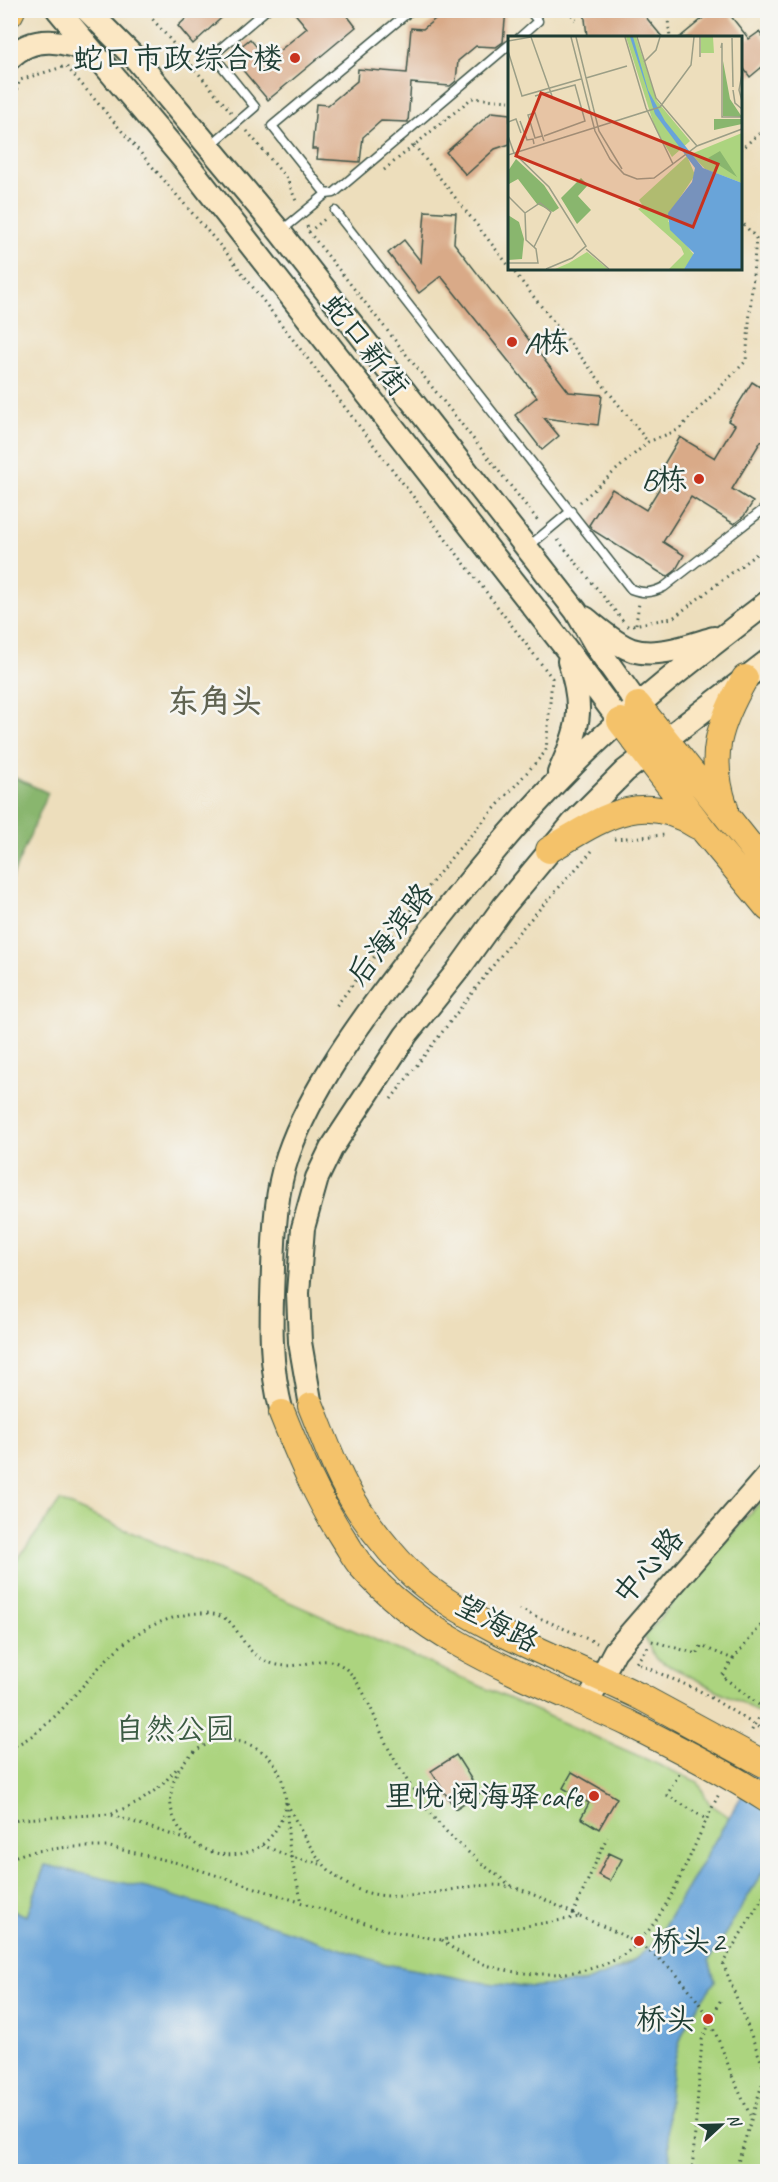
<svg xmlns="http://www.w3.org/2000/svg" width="778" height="2182" font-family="Caveat,'LXGW WenKai TC',sans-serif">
<rect width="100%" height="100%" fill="#f6f6f2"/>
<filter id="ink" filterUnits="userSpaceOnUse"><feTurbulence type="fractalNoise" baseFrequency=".0167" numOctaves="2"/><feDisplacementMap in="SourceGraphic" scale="12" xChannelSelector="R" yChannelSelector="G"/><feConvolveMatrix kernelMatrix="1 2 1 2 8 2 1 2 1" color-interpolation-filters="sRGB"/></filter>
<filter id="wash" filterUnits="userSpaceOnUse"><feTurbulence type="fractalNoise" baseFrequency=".008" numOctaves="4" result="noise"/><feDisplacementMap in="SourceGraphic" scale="24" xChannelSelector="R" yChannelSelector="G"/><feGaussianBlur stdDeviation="1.35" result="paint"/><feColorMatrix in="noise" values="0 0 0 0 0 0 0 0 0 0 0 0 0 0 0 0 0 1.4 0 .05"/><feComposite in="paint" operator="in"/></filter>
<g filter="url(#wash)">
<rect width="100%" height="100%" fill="#eddebc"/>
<!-- green -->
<path fill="#acd47f" stroke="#66885a" stroke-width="1.5" d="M767,1495V1718L748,1706L656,1659L644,1637L698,1572Z
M60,1501L698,1782L709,1803L729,1817L654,1944L641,1956L609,1974L586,1982L532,1987L485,1983L385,1964L273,1926L45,1865L27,1916L11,1910V1561L15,1563Z
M767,1865V2171L672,2172C665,2131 667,2081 680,2041C687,2019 702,2000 715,1981L709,1960Z"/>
<!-- forest -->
<path fill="#89b66e" stroke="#547a51" stroke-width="1.5" d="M11,776L48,793L11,880Z"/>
<!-- water -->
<path fill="#69a4d9" stroke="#447086" stroke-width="1.5" d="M767,1753V1865L709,1960L715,1981C702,2000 687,2019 680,2041C667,2081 665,2131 672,2171L11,2172V1910L27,1916L45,1865L150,1889L273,1926L385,1964L485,1983L532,1987L586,1982L625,1967L654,1944Z"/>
<g id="blocks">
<!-- building -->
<path fill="#d9aa88" d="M195,10H230L193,44L178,26Z
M292,10H343L356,27L268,100L230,55L250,39L268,60L307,28Z
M446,10H506L503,42L496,47L476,46L458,61L456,81L450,86L411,83L408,122L381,121L363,137L360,162L317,159L318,149H312L316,104L328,105L357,81L358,69L407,73L411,28L423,29Z
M584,10H640L663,38L587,36Z
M713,10H726L749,39L759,32L768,43V62L750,77L741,65V38H679Z
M492,112L510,114V144L495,149L466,175L446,152Z
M425,211L456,213L454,243L569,392L602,395L598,425L544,418L559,436L542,450L515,415L537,397L441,276L419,293L388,253L404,240L421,262Z
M752,382L768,392V445L761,441L732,489L753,502L744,516L734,524L691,497L663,542L684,555L675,571L667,577L594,531L589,525L612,489L646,510L664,481L657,476L680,437L715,458L735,425L728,421Z
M456,1755L480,1793L455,1809L431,1771Z
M572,1772L617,1798L599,1829L581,1818L589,1803L563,1788Z
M609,1853L622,1859L610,1881L598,1875Z"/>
</g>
</g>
<g filter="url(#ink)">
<use href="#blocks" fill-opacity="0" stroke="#3e5548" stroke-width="1.5"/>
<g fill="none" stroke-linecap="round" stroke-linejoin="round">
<defs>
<path id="lane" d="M767,10L768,11
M519,38L538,21L529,10
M211,145L255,107L213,55L266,10
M326,194L272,126L411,10
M335,211L631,589C644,594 652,593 664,587L768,506
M281,231L326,194L334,193L509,45
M528,547L571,511"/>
<path id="secondary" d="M58,10L189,166L564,646L620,721
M87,10L135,58L280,232L576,611L598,649L638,705
M10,58C33,34 66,40 92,54
M585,618C599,629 615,644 632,650C657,658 690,645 714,638
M559,773C579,729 585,709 569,661
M311,1406L300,1342L298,1293L303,1228L317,1178L331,1149L406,1035L458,970L504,906L573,823L625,771L768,661
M282,1413C269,1364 271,1319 273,1269C274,1232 276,1189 288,1155C311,1088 363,1018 406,962C459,893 513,825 575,763C634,704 702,653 768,602
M587,1704L615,1651L768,1475"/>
<path id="primary" d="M10,14L12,10
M638,705L768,868
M620,721L705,832L768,908
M725,808C707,756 719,724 745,678
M549,850C600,820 641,788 697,826
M311,1406C325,1441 338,1478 359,1510C375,1534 402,1568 425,1586C490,1635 568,1661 641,1697
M282,1413C300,1458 318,1500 344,1540C350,1549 355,1559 362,1567C430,1646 536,1680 628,1723"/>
</defs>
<!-- lane casing -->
<use href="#lane" stroke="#3e5548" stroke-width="11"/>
<!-- secondary casing -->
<use href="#secondary" stroke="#3e5548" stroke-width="26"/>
<!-- primary casing -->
<use href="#primary" stroke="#3e5548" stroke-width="28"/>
<!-- path -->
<path stroke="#3e5548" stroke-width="3" stroke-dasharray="1.5 4.5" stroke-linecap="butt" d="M145,10L231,112
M568,10L576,20
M667,10L670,38
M10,107L20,80L66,66L229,256L552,678L546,751L455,853L336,1006
M247,131L287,179L296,201
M414,145L509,266
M740,150L768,126
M384,170L472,98L509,101
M307,226L309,232L540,523
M309,232L326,218
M511,268L648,442
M580,502L648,442L678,430L746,361L756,238L740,220
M558,540L623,621
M636,624L639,603
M627,626L673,618L768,545
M614,839L665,835
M391,1099L518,933L592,851
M519,1609L597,1643
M652,1641L697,1654L701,1646L733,1659L722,1676L763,1708L751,1732
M648,1647L636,1663L700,1691L742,1717
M733,1659L768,1617
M10,1748C72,1721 95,1648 158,1623C181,1614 218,1604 234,1627C242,1638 247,1650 260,1658C293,1678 317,1652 339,1664C364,1677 377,1729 391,1753C403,1775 418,1799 434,1818C457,1845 484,1866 513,1887
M679,1774L667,1795L706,1819
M286,1802C269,1895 146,1851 175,1778C182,1760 196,1747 214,1742C226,1739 239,1740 250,1745C292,1762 285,1807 289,1844C292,1864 297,1883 302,1902
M287,1803C323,1879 351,1908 439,1892C462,1888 488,1882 512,1887C529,1891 561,1908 579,1916
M112,1815L191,1841
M10,1822L22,1819L110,1814L138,1803L162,1785L178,1767
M262,1845L291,1857L320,1864
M10,1858L29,1852L69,1847H110L178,1863L390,1931L442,1940L580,1917
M573,1914L607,1837
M442,1940C469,1963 504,1973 539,1974C569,1975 608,1969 631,1949C671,1915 694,1841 719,1794
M765,2071L723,1963L768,1889
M732,2076L750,2115
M692,2172L702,2040L722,1997
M735,2172L768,2065"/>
<!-- lane -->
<use href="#lane" stroke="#fff" stroke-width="8"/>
<!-- secondary -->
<use href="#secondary" stroke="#fbe7c3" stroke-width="22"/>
<!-- primary -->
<use href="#primary" stroke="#f4c26a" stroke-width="26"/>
<defs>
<path id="primary-bridge" d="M641,1697L768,1766
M628,1723C675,1747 723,1771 768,1800"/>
</defs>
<!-- primary-bridge casing -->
<use href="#primary-bridge" stroke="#3e5548" stroke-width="28" stroke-linecap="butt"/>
<!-- path-bridge -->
<path stroke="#3e5548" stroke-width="3" stroke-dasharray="1.5 4.5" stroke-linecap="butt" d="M742,1717L768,1733
M580,1917C667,1949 703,1989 732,2076"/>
<!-- primary-bridge -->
<use href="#primary-bridge" stroke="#f4c26a" stroke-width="26"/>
</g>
</g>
<!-- markers -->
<g fill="#c8321e" stroke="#f6f6f2" stroke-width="2">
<circle cx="295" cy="58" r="6"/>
<circle cx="512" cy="342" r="6"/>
<circle cx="699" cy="479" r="6"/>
<circle cx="594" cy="1796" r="6"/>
<circle cx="639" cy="1941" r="6"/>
<circle cx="708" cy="2019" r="6"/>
</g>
<g text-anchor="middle" stroke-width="5" stroke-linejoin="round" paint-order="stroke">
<!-- poi labels -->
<g font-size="30" fill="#1f3d34" stroke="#f6f6f2" text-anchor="end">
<text x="283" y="68">蛇口市政综合楼</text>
<text x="524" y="352" text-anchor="start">A栋</text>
<text x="687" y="489">B栋</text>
<text x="582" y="1806">里悦·阅海驿cafe</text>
<text x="651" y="1951" text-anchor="start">桥头2</text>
<text x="696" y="2029">桥头</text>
</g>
<!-- street labels -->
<g font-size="30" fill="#1f3d34" stroke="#f6f6f2">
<text transform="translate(366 345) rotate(52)" y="10">蛇口新街</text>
<text transform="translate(390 934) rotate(-52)" y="10">后海滨路</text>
<text transform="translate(648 1566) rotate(-49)" y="10">中心路</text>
<text transform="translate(497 1623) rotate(28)" y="10">望海路</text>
</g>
<!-- park labels -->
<g font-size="30" fill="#3b5b43" stroke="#f6f6f2">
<text x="175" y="1739">自然公园</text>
</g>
<!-- neighbourhood labels -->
<g font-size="32" font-weight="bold" fill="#606351" stroke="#f6f6f2">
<text x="215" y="712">东角头</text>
</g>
</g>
<!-- overview -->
<g transform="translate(508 36)">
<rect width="234" height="234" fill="#eddebc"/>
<path d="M118,1H128L149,65L182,105L164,121L147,92ZM193,1H205L206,17H193ZM234,97V147L197,133L183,118ZM179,120L187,139L161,178L164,181L160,185L186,219L176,233H161L176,218L173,211L130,173L135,170L131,164ZM79,216L100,233H47L61,227Z" fill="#acd47f"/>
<path d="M215,25L222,63L234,81L215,80ZM206,83H234V88L206,94ZM212,115L229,141L200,122ZM8,123L36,149L51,172L45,176L29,168L10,143L1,148L0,135ZM73,142L80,149L70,160L83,174L69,188L53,162ZM0,179L11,186L16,203L14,223L0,224Z" fill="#89b66e"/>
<path d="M122,1H125L140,54L157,85L195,132L234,147V233H176L186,217L162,194L160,177L184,146L187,132L147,78Z" fill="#69a4d9"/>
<path fill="none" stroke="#9b9e86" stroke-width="1.5" d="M63,1L87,95L102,123L116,138L129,143L146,142L189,110L234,93M68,1L91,95L114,133M117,1L138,72L165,128M129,1L148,62L189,110M192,1V21M224,2L225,51M0,5L23,1L44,60M213,12L214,7V81H234M0,15L14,60L73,43M136,26L148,14L152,1M234,38L231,54L234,65M78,42L119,30M225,54L227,67L234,73M27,60L67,49L77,85L36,100M12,85L19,104L25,103L26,108M0,86L8,83L13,97M0,100L6,117L41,151L78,210L64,222L38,233M34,100L27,102L20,79L27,77L36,105M0,119L152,71L183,29L186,1M0,160L17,177L18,204L28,213L30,227H0M17,177L32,167L43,176L26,211M78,213L101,233"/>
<path fill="#c8321e" fill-opacity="0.15" stroke="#c8321e" stroke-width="3" d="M33,57L210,128L185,191L8,120Z"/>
<rect width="234" height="234" fill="none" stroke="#1f3d34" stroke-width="3"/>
</g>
<!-- margin -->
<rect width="778" height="2182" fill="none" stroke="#f6f6f2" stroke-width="36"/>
<!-- north arrow -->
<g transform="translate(721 2125) rotate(68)" stroke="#f6f6f2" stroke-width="4.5" paint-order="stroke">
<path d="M0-4.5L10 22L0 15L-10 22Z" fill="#1f3d34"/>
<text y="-9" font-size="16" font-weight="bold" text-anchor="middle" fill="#1f3d34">N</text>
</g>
</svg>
